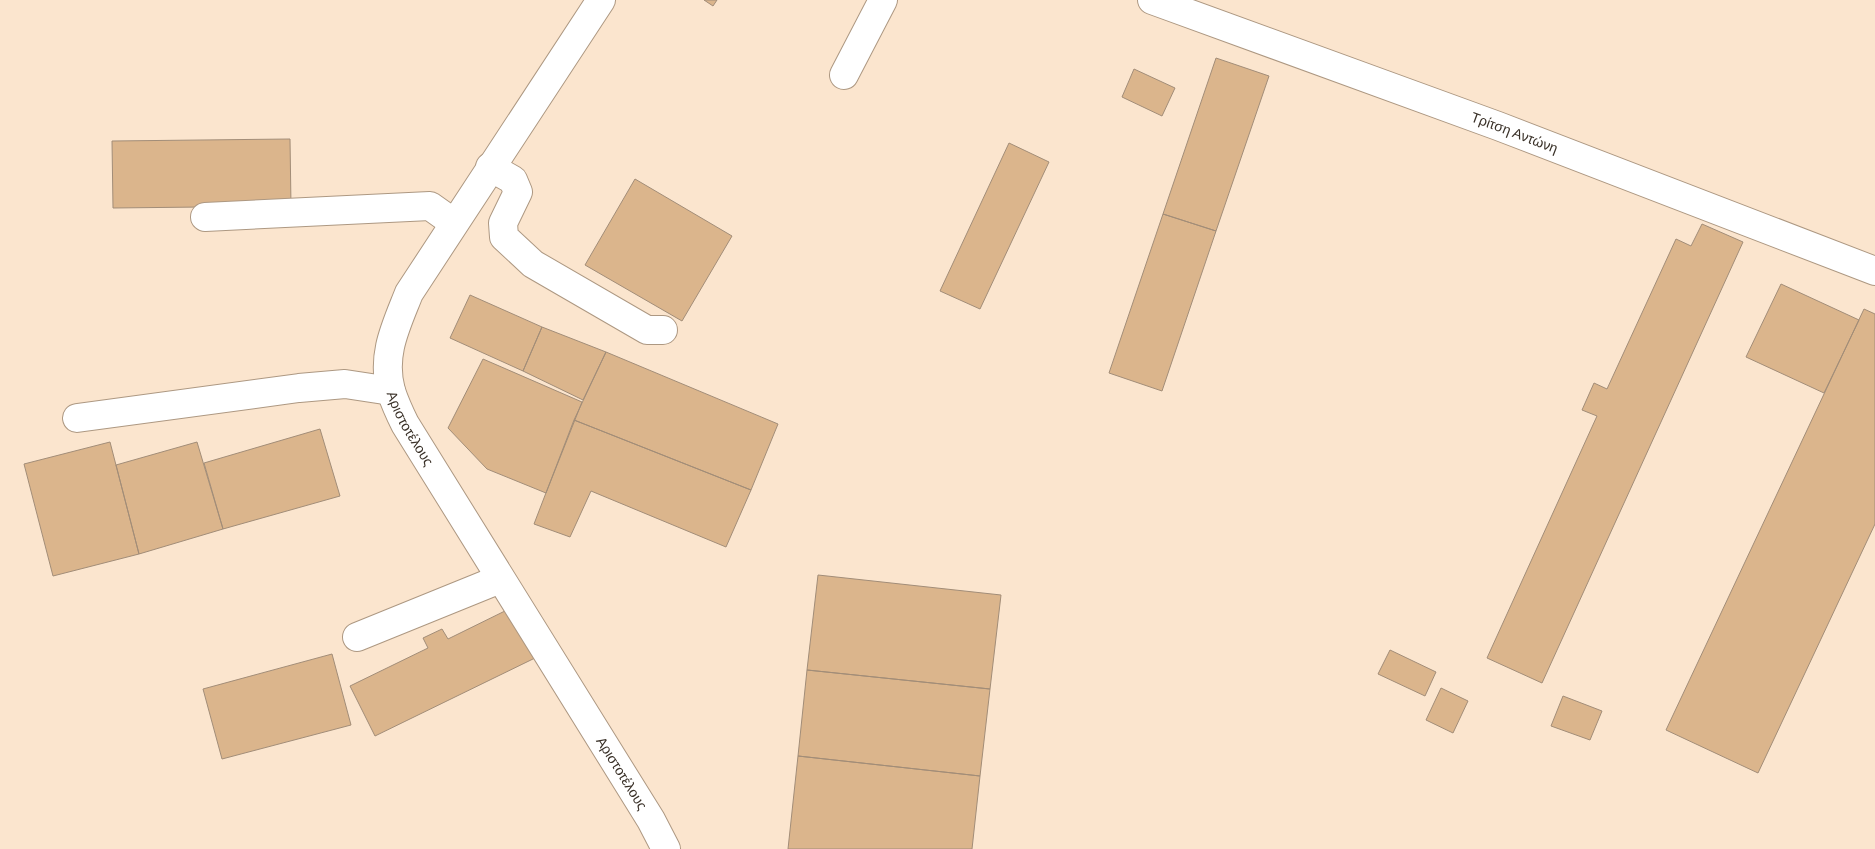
<svg xmlns="http://www.w3.org/2000/svg" width="1875" height="849" font-family="Arial,sans-serif">
<rect width="100%" height="100%" fill="#fbe5ce"/>
<!-- building -->
<path fill="#dbb58c" stroke="#a28d78" d="M704,0H717L713,6Z
M1216,58L1269,76L1216,231L1163,214Z
M1134,69L1175,88L1162,116L1122,97Z
M290,139L291,206L113,208L112,141Z
M1009,143L1049,162L980,309L940,291Z
M635,179L732,236L682,321L585,265Z
M1163,214L1216,231L1162,391L1109,373Z
M1702,224L1743,242L1542,683L1487,658L1597,416L1582,410L1594,383L1607,389L1676,239L1691,246Z
M1781,284L1859,320L1824,393L1746,357Z
M470,295L542,327L523,371L450,338Z
M1864,309L1875,314V524L1758,773L1666,730Z
M542,327L606,352L583,400L523,371Z
M606,352L778,424L751,490L574,420Z
M483,359L582,402L546,493L487,469L448,428Z
M574,420L751,490L726,547L591,491L570,537L534,524Z
M320,429L340,496L223,529L204,463Z
M110,442L139,554L53,576L24,464Z
M197,442L223,529L139,554L116,465Z
M818,575L1001,595L990,689L807,670Z
M511,608L535,658L375,736L350,686L428,648L423,638L442,629L448,639Z
M1390,650L1436,672L1425,696L1378,674Z
M332,654L351,725L222,759L203,689Z
M807,670L990,689L980,776L798,756Z
M1441,688L1468,701L1453,733L1426,720Z
M1563,696L1602,711L1590,740L1551,726Z
M798,756L980,776L972,849H788Z"/>
<g fill="none" stroke-linecap="round" stroke-linejoin="round">
<defs>
<g id="minor">
<path id="s1" d="M601,0L409,293C396,326 381,355 391,391C395,403 400,414 405,424L651,820L666,849"/>
<path id="s2" d="M1152,0L1498,126L1875,271"/>
<path d="M844,75L883,0"/>
<path d="M490,167L513,180L518,192L503,223L504,237L533,264L647,330H663"/>
<path d="M205,217L430,206L454,223"/>
<path d="M77,418L299,388L345,384L391,391"/>
<path d="M357,637L500,579"/>
</g>
</defs>
<!-- minor casing -->
<use href="#minor" stroke="#ad9882" stroke-width="30"/>
<!-- minor -->
<use href="#minor" stroke="#fff" stroke-width="28"/>
</g>
<g text-anchor="middle" stroke-width="5" stroke-linejoin="round" paint-order="stroke">
<!-- street labels -->
<g font-size="14" fill="#3a3128" stroke="#fbe5ce">
<text dy="5" stroke="none"><textPath href="#s2" startOffset="386">Τρίτση Αντώνη</textPath></text>
<text dy="5" stroke="none"><textPath href="#s1" startOffset="494">Αριστοτέλους</textPath></text>
<text dy="5" stroke="none"><textPath href="#s1" startOffset="899">Αριστοτέλους</textPath></text>
</g>
</g>
</svg>
